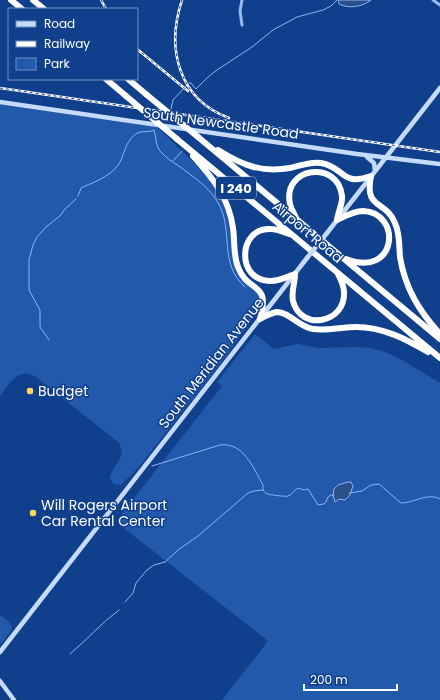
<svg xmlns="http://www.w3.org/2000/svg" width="440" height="700" font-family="Poppins,sans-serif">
<rect width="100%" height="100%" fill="#10408c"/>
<!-- green -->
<path fill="#2259ab" d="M0,104L156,126L213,181L230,218L235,264L260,294V309L221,363L138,468L121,485L114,484L110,478C112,464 129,458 118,442L36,377C19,366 9,384 0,396Z
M255,334L274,349L298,344L318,348L356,347L370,348L385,352L402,360L440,383V700H222L268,641L120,525L119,523L121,517L120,516L222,386L217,382Z
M0,615L9,622L12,627L11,631L0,645Z"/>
<!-- water -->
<path fill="#2c4f88" stroke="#89b6f6" d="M338,0H371C362,7 349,9 339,4Z
M348,482H351L353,486L350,495L345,500L339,499L335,502L333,495L334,489L338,485Z"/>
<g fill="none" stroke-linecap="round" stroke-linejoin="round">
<!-- stream -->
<path stroke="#89b6f6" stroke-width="1" d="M189,83H191L196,89L206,79L214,72L252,47L273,30L297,17L323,10L331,6L337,0
M171,109L173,100L187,85
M173,161L182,151
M78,196L81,188L83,187C97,181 116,174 122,158C125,149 128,139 136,134C141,130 149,133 154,130C156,137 156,146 160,151C165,157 172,162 179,166C193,177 208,186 217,201C235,229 217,262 245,287
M49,340L40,327V310L29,290V260L33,245L37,237L46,227L61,215L64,210L76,199
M152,466L220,445C244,442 253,468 263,485V490
M349,493L362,491L371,485L379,484L401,503C414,503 428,492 440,499
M125,602L133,593L136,583L147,570L154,565L165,562L178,550L198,536L248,493L254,491L263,490C265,492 265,493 268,494C271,495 287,497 288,496C292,495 294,490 298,488L304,490L308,489L318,505L324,504C329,500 325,495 334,495
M70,654C87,640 101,623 119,610"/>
<!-- street -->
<path stroke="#98bcf2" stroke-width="3" d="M433,0L440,5
M242,25L240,11L242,0"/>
<!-- secondary -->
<path stroke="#c6dbfc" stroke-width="4.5" d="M0,102L357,154L440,164
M367,157L374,163L375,171
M327,233L440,88
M0,652L307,258
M0,681L14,700"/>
<!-- highway -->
<path stroke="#fff" stroke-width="6" d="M11,0L22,9
M33,0L44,9
M106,79L126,96
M128,79L147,95
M198,137L440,339
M177,139L440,358
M218,150C242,165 261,173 290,168C301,166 310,161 321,163C345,167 341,187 371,176
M193,156C213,178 229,198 233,228C235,241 233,255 238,267C248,294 271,280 260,319
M371,176C364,210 385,199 395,223C400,234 399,246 400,257C405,288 419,311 440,334
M296,218C294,213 291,209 290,204C282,167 338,159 342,196C343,203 338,212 337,220
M337,220C345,216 354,211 363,211C402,212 398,279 346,259
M289,234C283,232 278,229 271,229C237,227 236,282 271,281C279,281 287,277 295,274C295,283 291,292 293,301C301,332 346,323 344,292C344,286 341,280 338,274
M260,319C265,316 272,313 277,312C289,312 299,327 313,329C327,331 342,327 356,327C383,327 406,339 428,352"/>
<defs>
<path id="rail" d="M101,0L106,9
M182,0C166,48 178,99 229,118
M137,49L188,91
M0,88L440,152"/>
</defs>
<!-- rail casing -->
<use href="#rail" stroke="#fff" stroke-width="2.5"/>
<!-- rail -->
<use href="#rail" stroke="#10408c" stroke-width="1" stroke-dasharray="3" stroke-linecap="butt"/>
<!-- secondary-bridge -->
<path stroke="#c6dbfc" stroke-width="4.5" d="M307,258L327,233"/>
<!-- highway-bridge -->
<path stroke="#fff" stroke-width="6" d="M147,95L198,137
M126,96L177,139"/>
</g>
<!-- markers -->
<g fill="#ffd858" stroke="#10408c" stroke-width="1.5">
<circle cx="30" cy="391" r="4"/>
<circle cx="33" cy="513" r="4"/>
</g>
<g text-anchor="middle" stroke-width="3" stroke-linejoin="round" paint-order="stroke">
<!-- shield labels -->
<rect fill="#10408c" stroke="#b7c6dc" stroke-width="1" x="216" y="177" width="40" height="22" rx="3"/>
<g font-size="13" font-weight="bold" fill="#fff">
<text x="236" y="193">I 240</text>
</g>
<!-- street labels -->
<g font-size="14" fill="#fff" stroke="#10408c">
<text transform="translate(221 123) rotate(8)" y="5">South Newcastle Road</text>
<text transform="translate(308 232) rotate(40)" y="5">Airport Road</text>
<text transform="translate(211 363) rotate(-52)" y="5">South Meridian Avenue</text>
</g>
<!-- poi labels -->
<g font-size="14" fill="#fff" stroke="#10408c" text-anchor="start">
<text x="38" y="396">Budget</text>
<text x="41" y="510">Will Rogers Airport<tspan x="41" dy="16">Car Rental Center</tspan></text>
</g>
</g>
<!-- legend -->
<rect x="8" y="8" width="130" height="72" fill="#10408c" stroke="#708cba"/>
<rect x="16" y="21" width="20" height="6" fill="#c6dbfc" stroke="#708cba"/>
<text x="44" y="28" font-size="12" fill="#ffffff">Road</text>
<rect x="16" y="41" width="20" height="6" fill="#ffffff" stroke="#708cba"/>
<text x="44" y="48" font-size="12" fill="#ffffff">Railway</text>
<rect x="16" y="58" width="20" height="12" fill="#2259ab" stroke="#708cba"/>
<text x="44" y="68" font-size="12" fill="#ffffff">Park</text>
<!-- scale -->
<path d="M304 684v6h93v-6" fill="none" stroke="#ffffff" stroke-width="2"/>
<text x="310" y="684" font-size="12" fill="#ffffff" stroke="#10408c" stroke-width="3" paint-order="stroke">200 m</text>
</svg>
